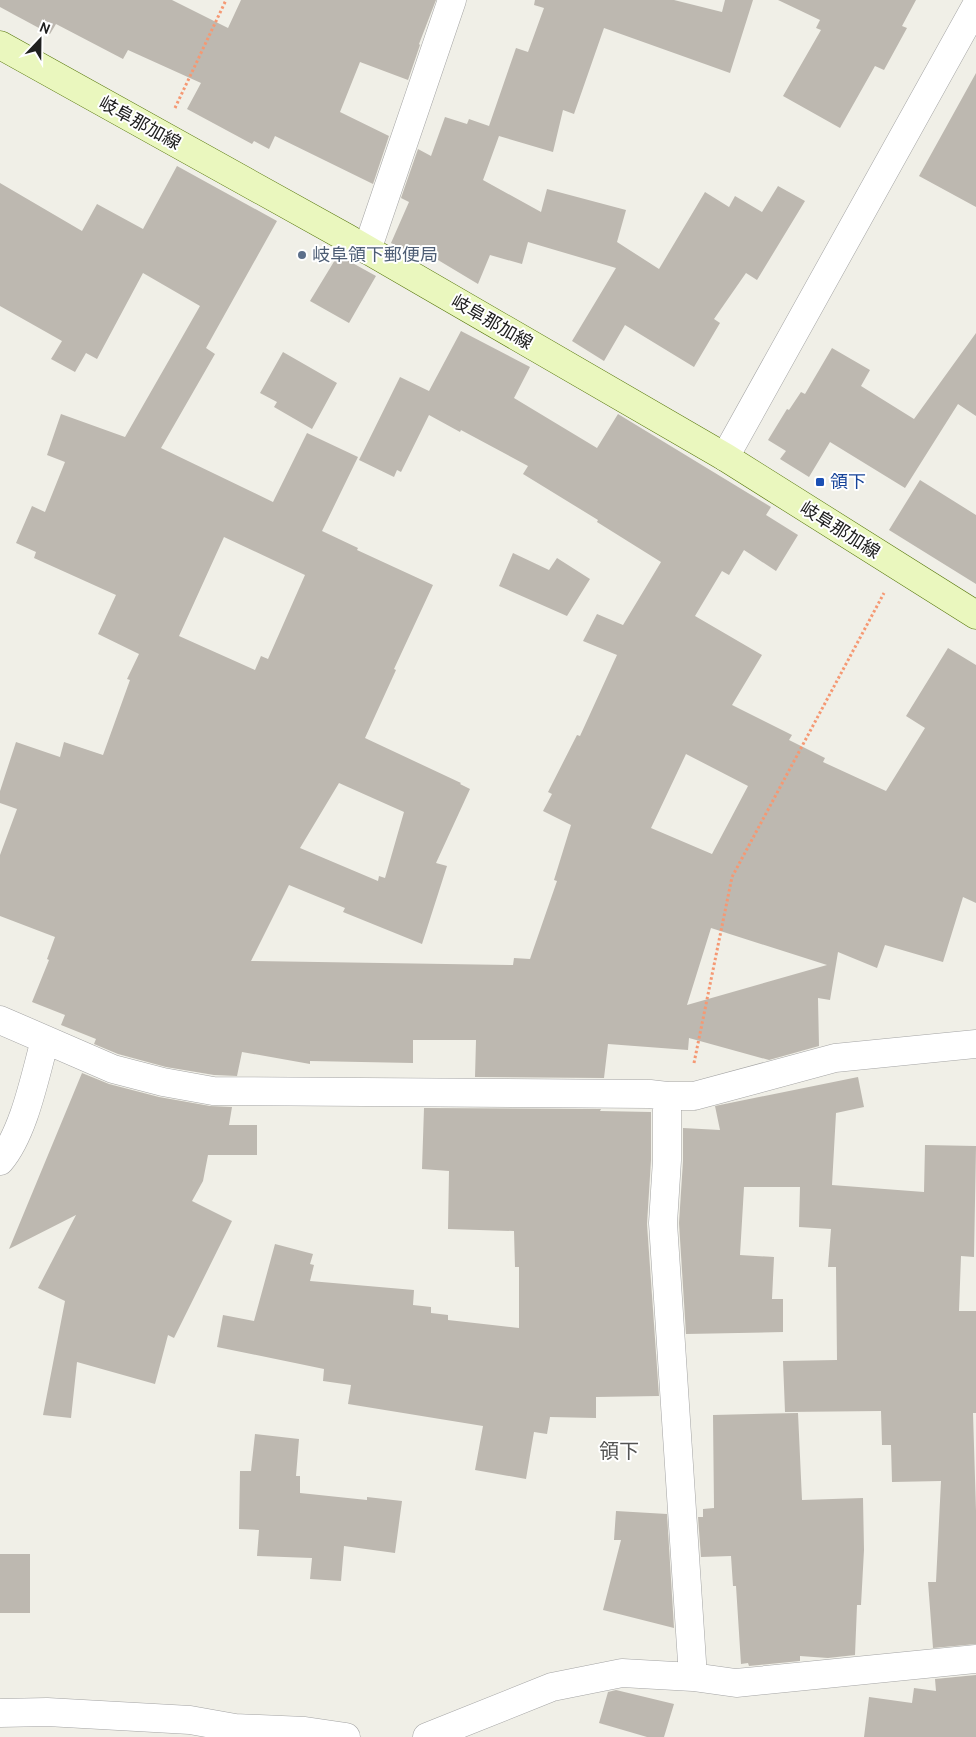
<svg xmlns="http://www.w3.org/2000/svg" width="976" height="1737" font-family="Cabin,'Noto Sans JP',sans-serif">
<rect width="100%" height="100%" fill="#f0efe7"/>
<!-- building -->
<path fill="#bdb8b0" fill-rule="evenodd" d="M0,0H172L228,28L241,0H436L419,44L420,45L408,80L360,62L340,112L389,136L373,184L275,136L269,149L254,141L252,144L187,109L201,83L128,50L123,59L56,24L50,34L0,7Z
M535,0H674L722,12L725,0H753L730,73L604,28L574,114L563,110L553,152L499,136L483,180L541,212L547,189L626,210L617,242L659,269L705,192L729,207L735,196L762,212L778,186L805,201L757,280L746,273L714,319L720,323L694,367L625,325L604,361L572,341L616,268L528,242L522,264L490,255L478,284L418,248L415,254L391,243L409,202L401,198L418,149L431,156L445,117L467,124L469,119L489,126L516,48L528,52L544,8L534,5Z
M778,0H916L902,26L907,28L884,70L875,66L840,128L783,96L821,30L816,28L820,20Z
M976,73V207L919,176Z
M177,166L277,221L206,348L215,354L161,448L273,502L307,433L358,457L322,531L358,548L357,550L433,585L394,669L396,670L365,738L461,783L460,784L470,789L436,863L447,866L422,944L343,912L345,908L289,885L251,961L513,965L514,958L530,959L557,881L554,880L571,825L543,811L552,794L548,792L577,735L580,736L617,655L583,641L597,614L623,625L661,562L597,522L598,520L523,474L528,466L461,430L460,432L429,415L401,472L397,470L394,477L359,460L400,377L429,391L461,331L530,367L514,398L597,448L618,414L771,507L766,515L798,535L776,571L744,550L729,575L722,571L695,616L762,655L732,705L792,735L789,740L825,758L823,762L886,791L925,728L906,716L948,648L976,665V903L963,897L943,962L885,945L877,968L838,952L830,1000L818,998L819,1046L769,1060L689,1038L688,1050L608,1044L604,1078L475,1077L476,1040H413V1063L310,1061V1064L242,1052L237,1076L214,1075L166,1067L118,1054L94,1044L96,1039L61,1025L65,1015L32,1002L49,960L47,959L55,937L0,916V855L17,809L0,803V791L16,742L60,757L64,742L103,755L130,680L127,679L139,654L98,634L116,595L34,558L36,552L16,543L32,506L45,512L65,462L47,455L61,414L125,437L200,306L143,273L97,359L86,353L75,372L51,359L62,341L0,306V183L82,231L97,204L143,229ZM224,537L305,575L268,659L261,656L255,670L179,636ZM686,754L748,786L712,854L651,828ZM339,783L404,812L385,878L379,876L378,881L300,848ZM711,928L827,965L687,1005Z
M338,255L376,276L349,323L310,301Z
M976,333V416L958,404L905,488L830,442L809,477L780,459L786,451L768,440L787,409L789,410L801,392L805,394L832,348L870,370L861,386L914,419Z
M283,352L337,383L312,429L274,407L277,402L260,393Z
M920,480L976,515V584L889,530Z
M513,553L549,570L557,558L590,579L567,616L499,586Z
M82,1073L109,1084L159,1097L210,1106L232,1107L229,1125H257V1155H208L203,1181L192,1201L232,1221L174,1338L168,1335L155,1384L77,1362L71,1418L43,1415L65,1301L38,1288L76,1215L9,1249Z
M858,1077L864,1107L836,1113L832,1185L924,1192L925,1145L976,1146L974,1257L961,1256L959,1311H976V1413H973L976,1511V1644L933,1648L928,1582H936L941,1481L892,1482L891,1445H882L881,1411L785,1412L783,1361L837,1360L836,1267H828L831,1229L799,1227L800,1187H744L740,1255L774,1257L772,1299H783V1332L686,1334L679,1223L683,1161V1128L720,1130L715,1106Z
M424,1108L601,1109L600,1111L651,1112V1160L647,1224L659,1396L596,1397V1418L550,1417L547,1434L534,1432L526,1479L475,1470L483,1426L348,1404L351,1385L323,1381L324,1369L217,1347L223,1315L254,1321L275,1244L313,1254L310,1264L314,1265L310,1281L414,1290L413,1305L431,1307V1313L448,1315V1320L519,1328V1267H515L514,1231L448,1229L449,1171L422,1169Z
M798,1413L802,1500L863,1498L864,1550L861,1605H857L855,1655L828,1658L800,1656V1661L749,1666L748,1663L741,1664L736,1586H733L731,1556L701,1557L698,1517H703V1509L714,1508L713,1415Z
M255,1434L299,1439L296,1476H300V1493L367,1500V1497L402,1501L395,1553L344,1546L341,1581L310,1579L312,1558L257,1556L259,1530L239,1529L240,1471H251Z
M616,1511L667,1514L674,1628L603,1610L621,1540H614Z
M0,1554H30V1613H0Z
M976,1675V1737H864L869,1697L912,1703L914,1688L936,1691L935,1679Z
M616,1690L674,1704L664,1737H647L599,1723L608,1692Z"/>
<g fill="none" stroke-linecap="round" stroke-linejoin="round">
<defs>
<path id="minor" d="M367,250L452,0
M0,1020L113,1069L163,1082L213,1091L650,1094L667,1096H694L835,1058L976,1044
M667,1096V1160L663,1223L693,1677
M0,1161C24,1133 35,1076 45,1040
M0,1713L47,1712L190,1720L235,1728L305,1731L346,1737
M427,1737L552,1687L622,1673L693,1677L736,1683L976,1659"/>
<path id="tertiary" d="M725,457L976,6"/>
<path id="secondary" d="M0,45L347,238L725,457L976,615"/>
</defs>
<!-- minor casing -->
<use href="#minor" stroke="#a4a4a4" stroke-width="29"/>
<!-- tertiary casing -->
<use href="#tertiary" stroke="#a4a4a4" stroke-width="29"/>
<!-- secondary casing -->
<use href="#secondary" stroke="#557509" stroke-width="29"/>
<!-- path -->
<path stroke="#f59873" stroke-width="3" stroke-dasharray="2.5 2.5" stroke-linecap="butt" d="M175,108L226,0
M694,1063L732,877L884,593"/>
<!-- minor -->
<use href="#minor" stroke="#fff" stroke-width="28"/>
<!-- tertiary -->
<use href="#tertiary" stroke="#fff" stroke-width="28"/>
<!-- secondary -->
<use href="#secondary" stroke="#eaf7be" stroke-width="28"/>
</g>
<!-- markers -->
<circle fill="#5c6f8a" stroke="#fff" stroke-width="2" cx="302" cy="255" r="5"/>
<rect fill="#1a4fb4" stroke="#fff" stroke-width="2" x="815" y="477" width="10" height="10" rx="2.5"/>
<g text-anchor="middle" stroke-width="4" stroke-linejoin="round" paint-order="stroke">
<!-- street labels -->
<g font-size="18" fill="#202020" stroke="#fff">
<text transform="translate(140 123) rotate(29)" y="6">岐阜那加線</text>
<text transform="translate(492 322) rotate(30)" y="6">岐阜那加線</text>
<text transform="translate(840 530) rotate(32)" y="6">岐阜那加線</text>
</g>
<!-- service labels -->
<g font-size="18" fill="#4e5e75" stroke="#fff" text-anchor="start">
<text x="312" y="261">岐阜領下郵便局</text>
</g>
<!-- transit labels -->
<g font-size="18" fill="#164399" stroke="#fff" text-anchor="start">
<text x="830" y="488">領下</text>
</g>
<!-- quarter labels -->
<g font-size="20" fill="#535353" stroke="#fff">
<text x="619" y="1458">領下</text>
</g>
</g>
<!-- north arrow -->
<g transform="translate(40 40) rotate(22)" stroke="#ffffff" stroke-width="4" paint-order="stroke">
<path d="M0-4L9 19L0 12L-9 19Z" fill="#202020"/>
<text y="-8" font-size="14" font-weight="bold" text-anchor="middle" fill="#202020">N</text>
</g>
</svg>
